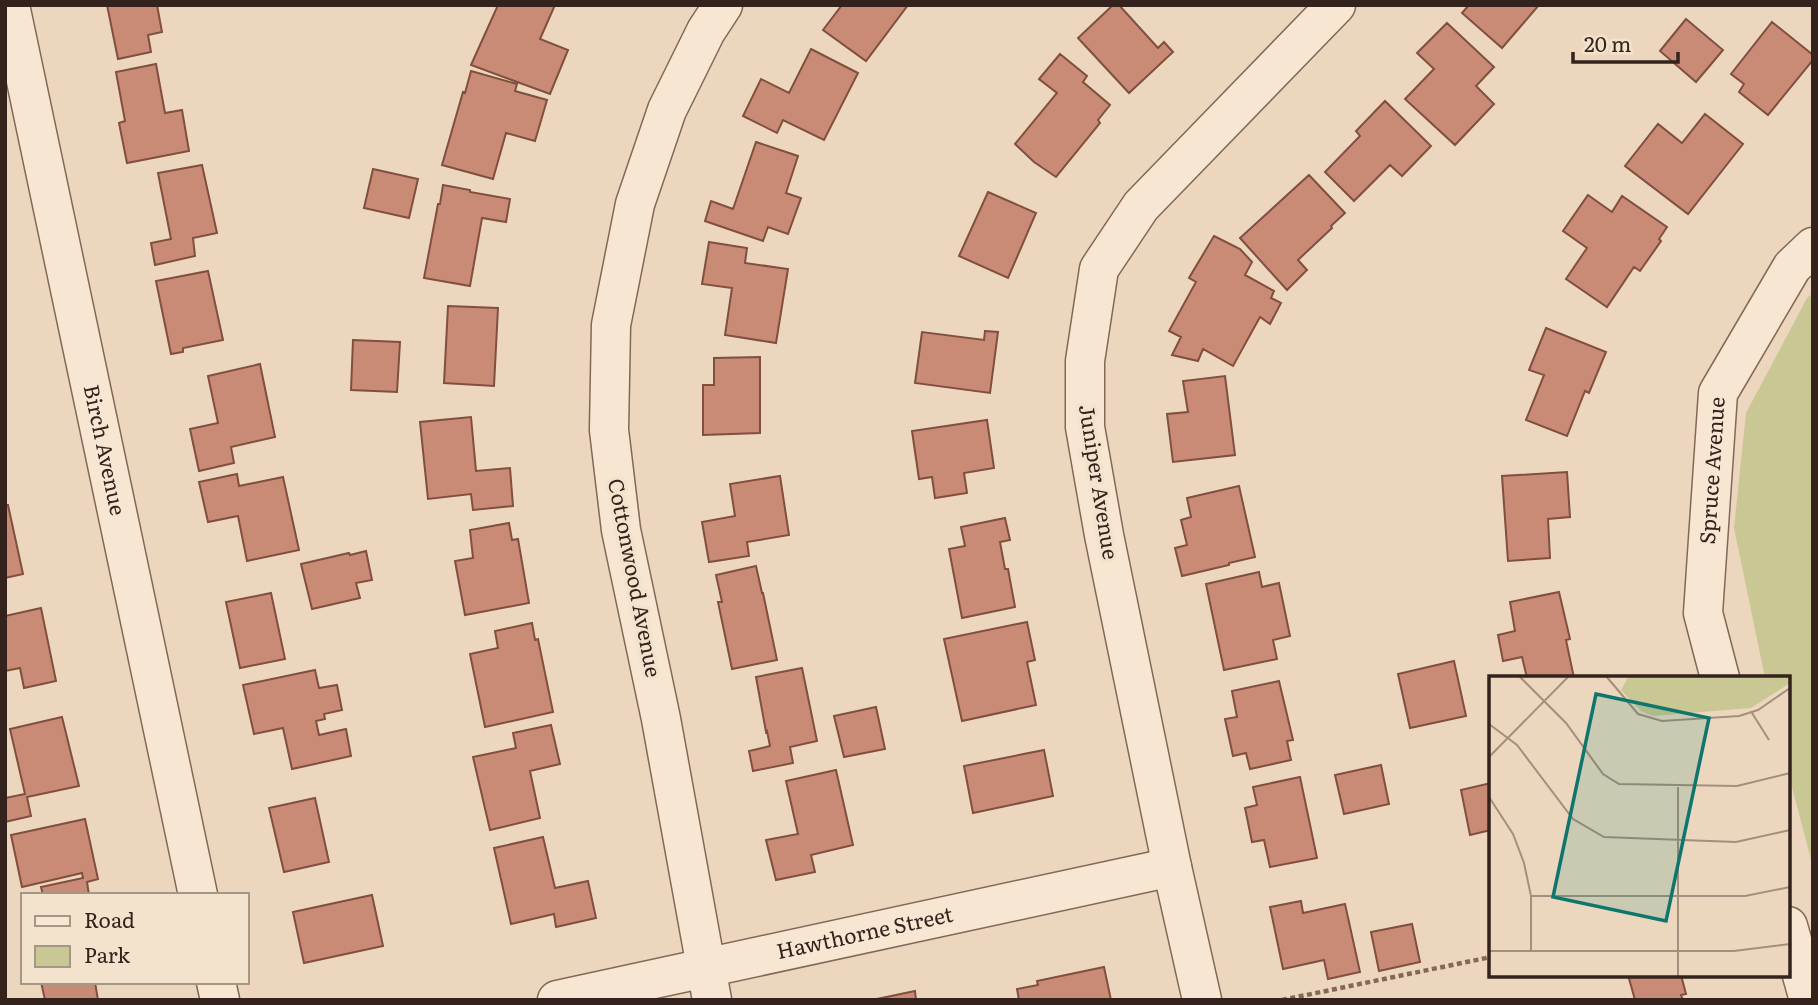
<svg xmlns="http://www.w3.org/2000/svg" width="1818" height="1005" viewBox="0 0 1818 1005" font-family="Literata,serif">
  <rect width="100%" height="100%" fill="#ecd7be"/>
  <path fill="#c9c793" d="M1813,293V867L1788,772V678H1765L1734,528L1746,413L1807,298Z"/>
  <path fill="#c98b75" stroke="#814f3f" stroke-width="2" d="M107,5H157L162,32L148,35L151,52L118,59Z
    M498,5H555L540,39L568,50L550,94L471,65Z
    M842,5H908L866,61L823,30Z
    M1113,5H1119L1158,48L1164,42L1173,52L1129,93L1078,38Z
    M1469,5H1539L1502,48L1462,13Z
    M1686,19L1723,50L1696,82L1660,51Z
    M1772,22L1813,55V60L1768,115L1739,92L1744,84L1731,74Z
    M1447,23L1494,67L1476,86L1494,104L1455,145L1405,99L1434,69L1417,53Z
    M811,49L858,73L824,140L783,120L777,133L743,116L761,79L789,93Z
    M1060,54L1087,76L1083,82L1110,105L1098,120L1100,123L1056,177L1034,162L1015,144L1057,93L1039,79Z
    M156,64L165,113L182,110L189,151L127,163L119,123L125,121L116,72Z
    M471,71L517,84L515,91L547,100L535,141L506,133L493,179L442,165L463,92L465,93Z
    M1385,101L1431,146L1402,176L1390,165L1354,201L1325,172L1360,136L1356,131Z
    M1705,114L1743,144L1688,214L1625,166L1658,124L1682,143Z
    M756,142L798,156L786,193L801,198L788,234L768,227L763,241L705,221L711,201L733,209Z
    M202,165L217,233L193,238L195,256L155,265L151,243L171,239L158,173Z
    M373,169L418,179L409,218L364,208Z
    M1309,175L1345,213L1331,226L1332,228L1298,260L1307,270L1287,290L1240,238Z
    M443,185L470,190V192L510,199L506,222L482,218L470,286L424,278L438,204H440Z
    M988,192L1036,213L1008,278L959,256Z
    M1588,195L1612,212L1622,196L1667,227L1659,239L1661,241L1640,271L1634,267L1607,307L1566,279L1587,248L1563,231Z
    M1214,236L1240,249L1252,262L1245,275L1274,291L1271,298L1281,303L1270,324L1260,317L1233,366L1203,349L1198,361L1172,355L1181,337L1169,331L1196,282L1189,278Z
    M709,242L747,248L745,263L788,269L776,343L725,335L732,288L702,284Z
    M208,271L223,340L183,348V352L171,354L156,281Z
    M448,306L498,308L494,386L444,383Z
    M1546,328L1606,352L1589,393L1585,391L1567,436L1526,420L1544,375L1529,370Z
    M985,331L998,332L990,393L915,383L922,332L984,340Z
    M353,340L400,342L397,392L351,390Z
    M760,357V433L703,435V385H714V358Z
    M260,364L275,437L231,447L234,463L199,471L190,429L218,423L208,376Z
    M1225,376L1235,455L1173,462L1167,414L1188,412L1183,381Z
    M471,417L476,471L510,468L513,506L473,510L471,494L428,499L420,422Z
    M987,420L994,468L964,473L967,493L935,498L932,477L919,479L912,431Z
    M1567,472L1570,517L1548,519L1550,558L1508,561L1502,476Z
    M237,474L239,486L283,477L299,550L247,561L238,516L208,522L199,482Z
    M780,476L789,535L747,542L749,556L709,562L702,522L735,516L730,484Z
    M1239,486L1255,557L1229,563V565L1182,576L1175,548L1187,545L1181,520L1191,517L1187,498Z
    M5,505H8L23,574L5,578Z
    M1005,518L1010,540L1000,542L1005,569H1008L1015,607L962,618L949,549L965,546L961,527Z
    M509,523L512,540L518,539L529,603L465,615L455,561L473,558L470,530Z
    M366,551L372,580L356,583L360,598L312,609L301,564L349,553L350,555Z
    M756,566L762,593H763L777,660L732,669L718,602H722L716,575Z
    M1259,572L1262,587L1279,583L1290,636L1273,640L1277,659L1224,670L1206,584Z
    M1559,592L1570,639L1566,640L1574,678H1527L1522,657L1503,661L1498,635L1515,631L1510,602Z
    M271,593L285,659L240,668L226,602Z
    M41,608L56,681L24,688L20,668L5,671V616Z
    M1027,622L1035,660L1027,662L1036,705L962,721L944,639Z
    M532,623L535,640L538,639L553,712L485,727L470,654L498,648L495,631Z
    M1454,661L1466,716L1410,728L1398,674Z
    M802,668L817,741L790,747L793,763L753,771L749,751L770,746L767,731L766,732L756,677Z
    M315,670L319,688L337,685L342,710L324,714L325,719L316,721L319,735L346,729L351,756L292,769L283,728L254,734L243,685Z
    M1279,681L1293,740L1287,741L1291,760L1250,769L1246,753L1233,756L1225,719L1237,717L1232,691Z
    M876,707L885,749L844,757L834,716Z
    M62,717L79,786L27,797L31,816L5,822V798L25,794L10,729Z
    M551,725L560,764L530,771L540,818L490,830L473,757L516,748L513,733Z
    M1044,750L1053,796L973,813L964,766Z
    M1381,765L1389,804L1344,814L1335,775Z
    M836,770L853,845L811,855L815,872L776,880L766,840L798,834L786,781Z
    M1300,777L1317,858L1270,867L1264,840L1252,842L1245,808L1257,805L1253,787Z
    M1491,783V830L1470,835L1461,790Z
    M315,798L329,862L284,872L269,808Z
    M85,819L98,879L87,882L89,895H43L41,887L83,878L82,873L22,887L11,835Z
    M543,837L555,888L588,881L596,918L556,927L554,914L511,924L494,848Z
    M372,895L383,946L304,963L293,912Z
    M1301,901L1303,913L1345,904L1360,972L1328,979L1324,960L1283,969L1270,907Z
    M1412,924L1420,962L1379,971L1371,932Z
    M1104,967L1111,1000H1019L1017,989L1038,985L1037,981Z
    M1628,975H1681L1686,994L1681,995L1683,1000H1635Z
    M41,982H95L98,1000H45Z
    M915,991L916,1000H872Z"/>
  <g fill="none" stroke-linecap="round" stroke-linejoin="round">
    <g stroke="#836858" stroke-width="41">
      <g id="minor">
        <path id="s1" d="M10,5L198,895"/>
        <path id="s2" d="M1720,678L1703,613L1718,393L1792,267L1813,247"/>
        <path d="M1788,926L1809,1000"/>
        <path d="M216,982L220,1000"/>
        <path id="s3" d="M557,1000L1172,867"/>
        <path d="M712,1000L661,719L621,530L609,430L611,325L635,204L667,110L706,31L723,5"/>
        <path d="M1202,1000L1172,867L1104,535L1085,427V361L1099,269L1141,206L1336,5"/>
      </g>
    </g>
    <path stroke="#836858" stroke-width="4.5" stroke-dasharray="5 3.5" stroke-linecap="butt" d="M1282,1000L1491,957"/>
    <use href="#minor" stroke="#f7e6d1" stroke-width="38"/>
  </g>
  <g text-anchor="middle" stroke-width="7" stroke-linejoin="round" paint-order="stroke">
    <g font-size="21" fill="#33231c" stroke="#f3e3cd">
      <text dy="7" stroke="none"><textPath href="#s1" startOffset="455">Birch Avenue</textPath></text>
      <text dy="7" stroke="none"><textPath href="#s2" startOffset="210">Spruce Avenue</textPath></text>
      <text transform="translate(1098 482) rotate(81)" y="7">Juniper Avenue</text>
      <text transform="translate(634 578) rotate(79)" y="7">Cottonwood Avenue</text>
      <text dy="7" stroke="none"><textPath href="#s3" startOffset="315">Hawthorne Street</textPath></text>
    </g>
  </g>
  <g transform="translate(1489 676)">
    <rect width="301" height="301" fill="#ecd7be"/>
    <path d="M140,0H301V7L262,32L164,40L152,35L132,14Z" fill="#c9c793"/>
    <path fill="none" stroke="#a28f7d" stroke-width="2" d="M30,0L77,47L114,98L130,108L248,110L301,97M117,0L149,38L173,45L250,40L269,34L301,12M263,37L280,64M0,48L28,69L84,143L115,161L247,166L301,154M0,81L80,0M189,111V301M0,121L24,158L35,187L42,220V274M42,220H256L301,211M0,275H245L301,268"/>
    <path fill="#0f766e" fill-opacity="0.15" stroke="#0f766e" stroke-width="3.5" d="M107,18L220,42L177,245L64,221Z"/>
    <rect width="301" height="301" fill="none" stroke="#33231c" stroke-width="3.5"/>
  </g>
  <rect width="1818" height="1005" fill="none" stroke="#33231c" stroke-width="14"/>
  <rect x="21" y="893" width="228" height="91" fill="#f3e3cd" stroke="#a69686" stroke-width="2"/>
  <rect x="35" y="916" width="35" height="10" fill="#f7e6d1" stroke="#a69686" stroke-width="2"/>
  <text x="84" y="928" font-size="21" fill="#33231c">Road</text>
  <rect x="35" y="946" width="35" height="21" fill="#c9c793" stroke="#a69686" stroke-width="2"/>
  <text x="84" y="963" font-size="21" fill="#33231c">Park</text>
  <path d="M1573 52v10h105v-10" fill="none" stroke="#33231c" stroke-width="3.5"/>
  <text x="1584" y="52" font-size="21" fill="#33231c" stroke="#f3e3cd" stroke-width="5" paint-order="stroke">20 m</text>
</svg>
